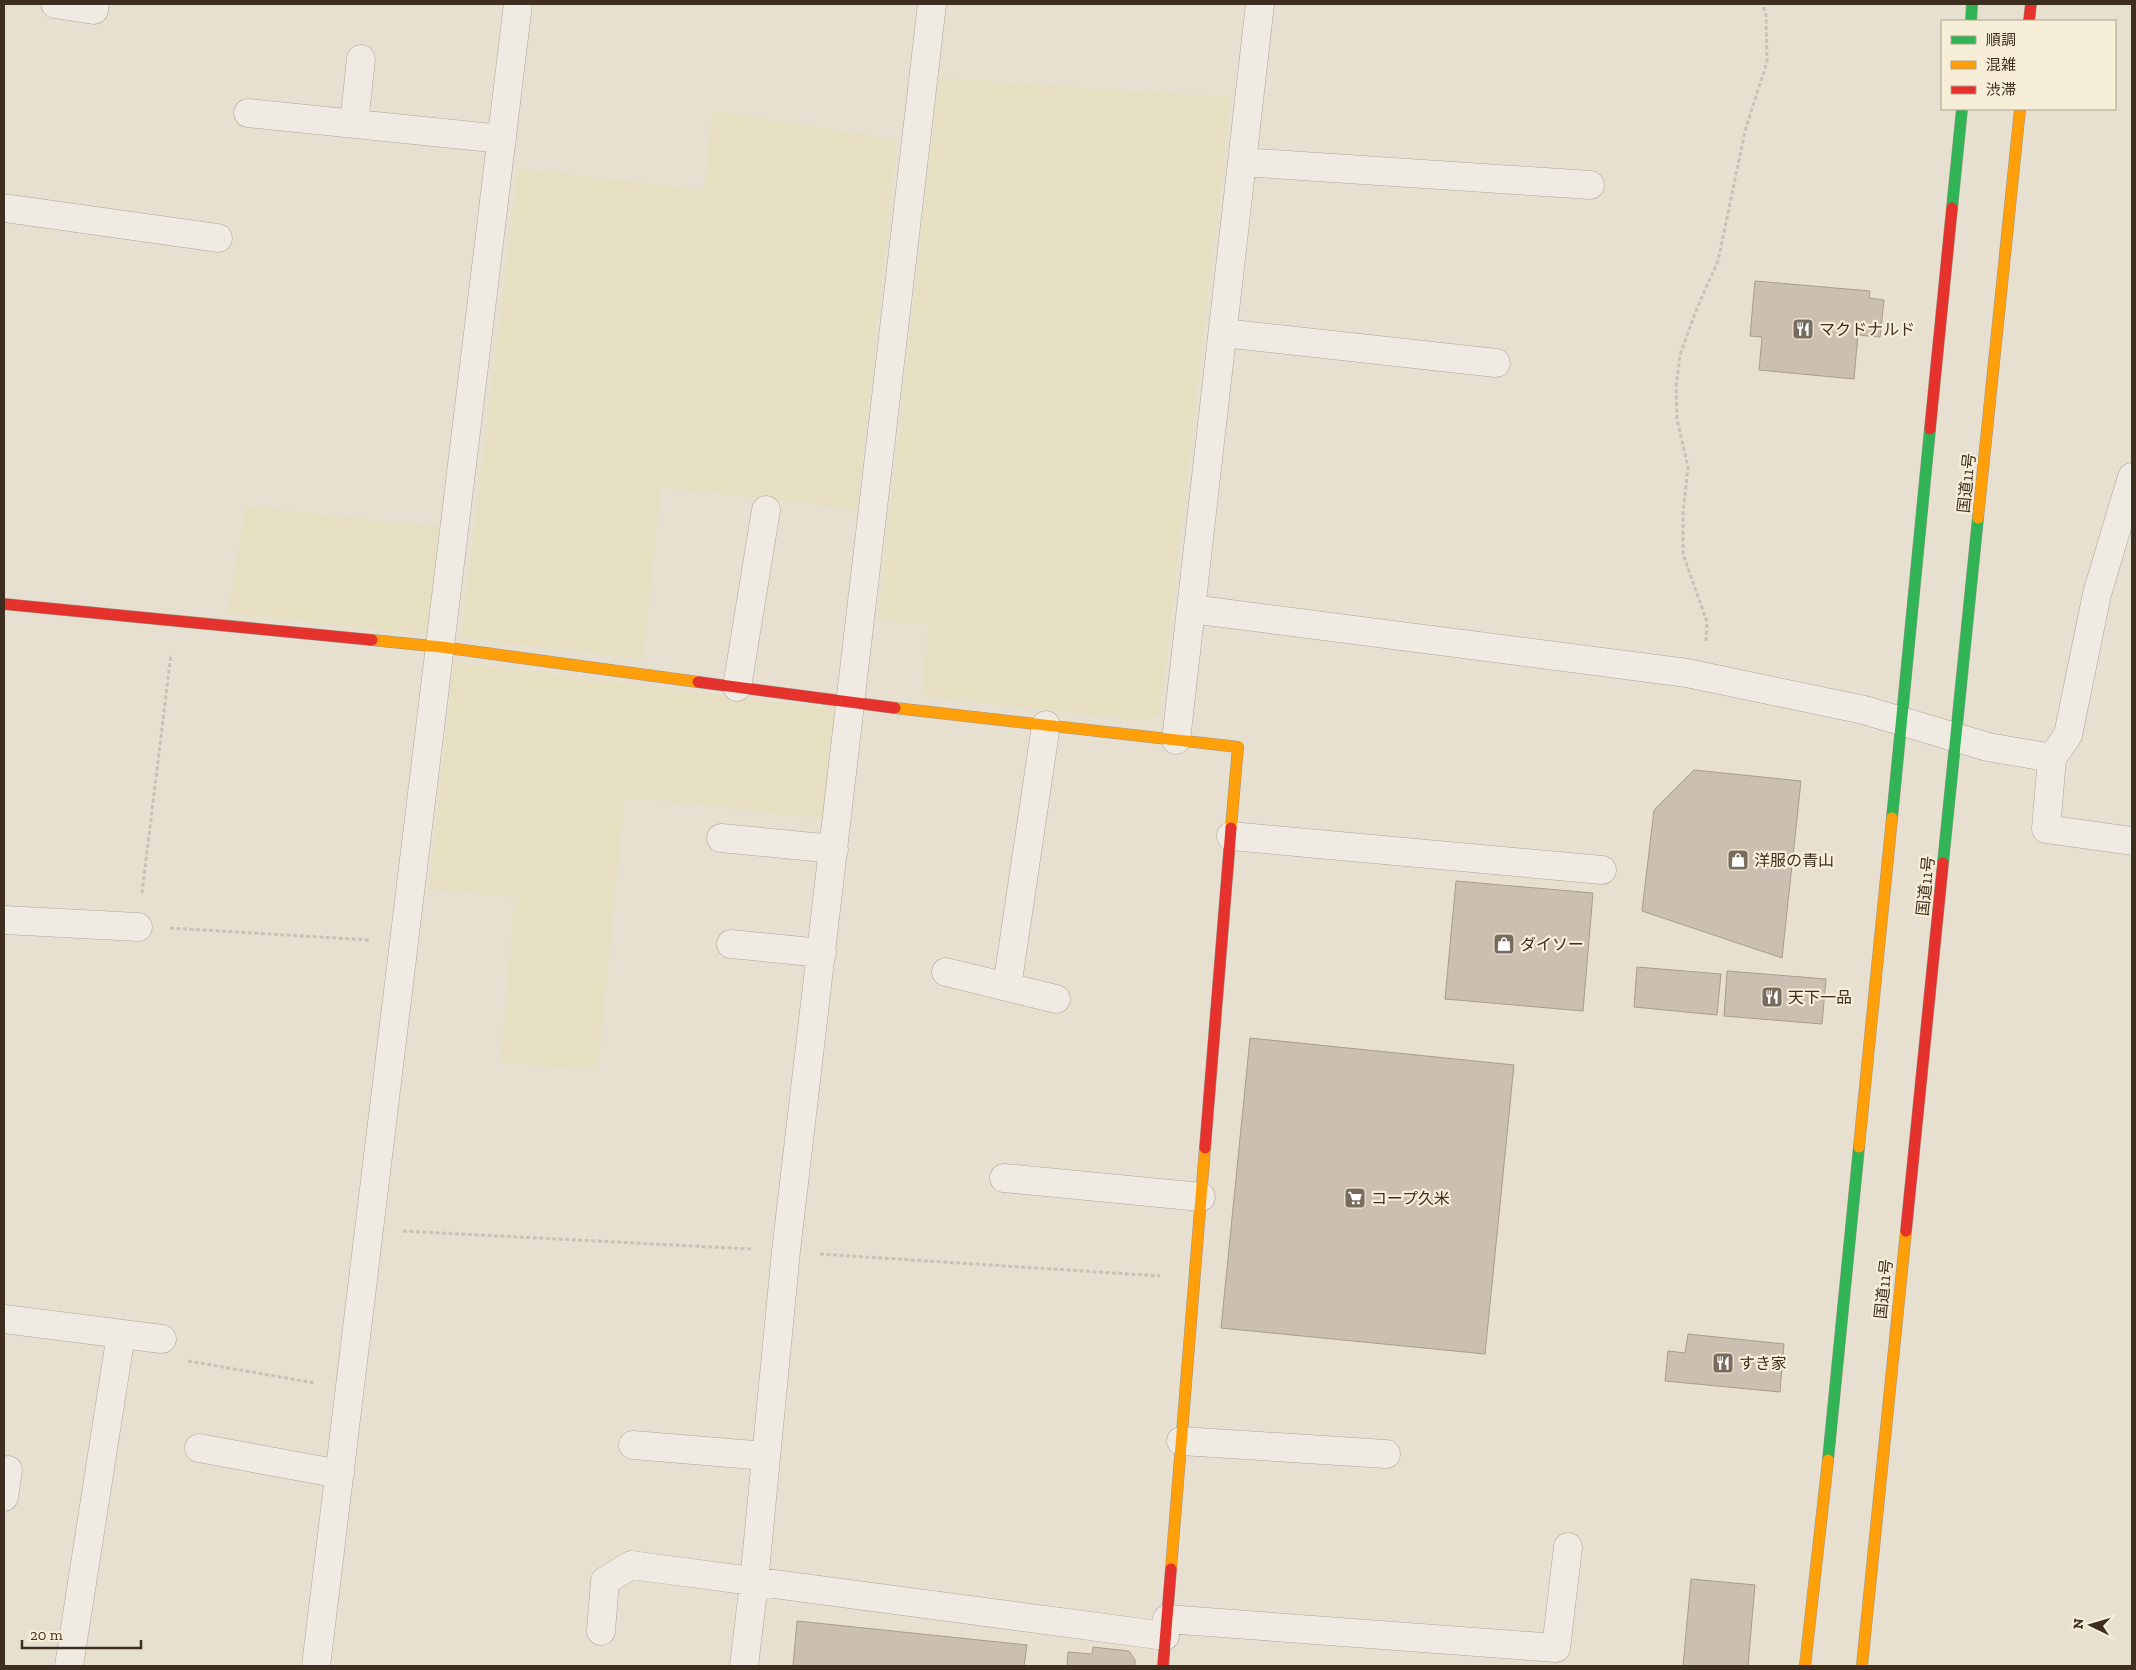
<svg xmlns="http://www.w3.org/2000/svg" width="2136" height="1670" viewBox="0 0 2136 1670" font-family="'Zilla Slab','Noto Sans JP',serif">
  <rect width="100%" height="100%" fill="#e7e0d1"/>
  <path fill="#e6dfc2" d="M939,78L1231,97L1160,714L1146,721L922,696L928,625L878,619Z
    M712,111L897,139L857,510L661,487L643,660L461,637L518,168L704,190Z
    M246,506L446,528L436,636L227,613Z
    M454,662L835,709L824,819L625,797L598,1071L500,1062L515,898L429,889Z"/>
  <path fill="#cbbfb2" stroke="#a89c90" d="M1755,281L1870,291L1869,298L1884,300L1880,337L1858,335L1854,379L1759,370L1762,337L1750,336Z
    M1694,770L1801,781L1782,958L1642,911L1654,810Z
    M1456,881L1593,893L1583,1011L1445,999Z
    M1637,967L1721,974L1717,1015L1634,1007Z
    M1727,971L1826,979L1822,1024L1724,1016Z
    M1250,1038L1514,1065L1485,1354L1221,1328Z
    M1688,1334L1784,1344L1780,1392L1665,1381L1668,1351L1685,1353Z
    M1691,1579L1755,1585L1748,1666H1683Z
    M797,1621L1027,1645L1024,1666H793Z
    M1093,1647L1129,1651L1135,1660V1666H1067L1068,1652L1092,1654Z"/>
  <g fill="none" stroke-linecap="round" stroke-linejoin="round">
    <g stroke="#ada599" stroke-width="29">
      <path id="street" d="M55,4L94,10L95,4
        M248,113L502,139
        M354,123L361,59
        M1242,162L1590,185
        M4,208L218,238
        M1223,333L1496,363
        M1191,609L1687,673L1864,710L1988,747L2052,758L2046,829L2132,841
        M737,687L766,510
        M1176,740L1260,4
        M2052,758L2068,735L2097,594L2132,477
        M1231,836L1602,870
        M721,838L834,849
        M4,920L138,927
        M731,944L822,953
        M946,972L1056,999
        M1007,987L1046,725
        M1004,1178L1201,1197
        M4,1319L162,1339
        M1181,1441L1386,1454
        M633,1445L766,1456
        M199,1448L340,1474
        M4,1497L8,1470
        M1167,1619L1556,1648L1568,1547
        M601,1631L605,1581L631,1565L1165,1636
        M69,1666L121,1334
        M316,1666L518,4
        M744,1666L754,1582L786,1251L932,4"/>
    </g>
    <g stroke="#9c958a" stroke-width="12">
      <path id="fast" d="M1971,21L1972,4
        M1952,208L1962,109
        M1892,818L1930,429
        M1943,863L1978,518
        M1828,1460L1859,1147"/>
    </g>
    <g stroke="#9c958a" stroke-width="12">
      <path id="slow" d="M1978,518L2020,109
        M372,640L441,647L698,682
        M895,708L1238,747L1231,828
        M1859,1147L1892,818
        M1171,1569L1205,1148
        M1805,1666L1828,1460
        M1862,1666L1906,1231"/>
    </g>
    <g stroke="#9c958a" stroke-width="12">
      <path id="jam" d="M2029,21L2031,4
        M1930,429L1952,208
        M4,604L372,640
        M698,682L895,708
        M1205,1148L1231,828
        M1906,1231L1943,863
        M1163,1666L1171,1569"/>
    </g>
    <path stroke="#c8c2b9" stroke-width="3" stroke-dasharray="4 2.5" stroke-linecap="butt" d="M1706,641L1707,622L1683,554V512L1688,467L1677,419L1676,387L1680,355L1697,308L1718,261L1745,131L1767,62L1766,14L1762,4
      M142,893L171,654
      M170,928L369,940
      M403,1231L751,1249
      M820,1254L1160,1276
      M188,1361L315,1383"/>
    <use href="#street" stroke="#efebe3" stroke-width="28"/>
    <use href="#fast" stroke="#30b455" stroke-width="11"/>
    <use href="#slow" stroke="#ff9f0a" stroke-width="11"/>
    <use href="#jam" stroke="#e5322d" stroke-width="11"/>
  </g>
  <defs>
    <g id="restaurant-square" transform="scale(1.125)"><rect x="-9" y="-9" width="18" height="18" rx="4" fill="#786c5e" stroke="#f7eed8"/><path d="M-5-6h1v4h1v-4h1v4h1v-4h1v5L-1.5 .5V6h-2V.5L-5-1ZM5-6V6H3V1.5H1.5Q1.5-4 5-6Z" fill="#fff"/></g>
    <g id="shop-square" transform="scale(1.125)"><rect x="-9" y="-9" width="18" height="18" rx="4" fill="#786c5e" stroke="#f7eed8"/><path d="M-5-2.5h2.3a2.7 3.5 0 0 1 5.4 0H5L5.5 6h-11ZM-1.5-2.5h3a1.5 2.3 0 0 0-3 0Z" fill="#fff"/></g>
    <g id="supermarket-square" transform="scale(1.125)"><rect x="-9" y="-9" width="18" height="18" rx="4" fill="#786c5e" stroke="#f7eed8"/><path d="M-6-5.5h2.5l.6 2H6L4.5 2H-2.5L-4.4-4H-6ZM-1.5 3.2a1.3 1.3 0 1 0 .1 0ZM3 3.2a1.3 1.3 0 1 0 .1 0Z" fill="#fff"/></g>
  </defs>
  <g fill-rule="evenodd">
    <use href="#restaurant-square" x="1803" y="329"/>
    <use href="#shop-square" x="1738" y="860"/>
    <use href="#shop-square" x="1504" y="944"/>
    <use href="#restaurant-square" x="1772" y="997"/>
    <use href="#supermarket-square" x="1355" y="1198"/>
    <use href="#restaurant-square" x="1723" y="1363"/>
  </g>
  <g text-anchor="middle" stroke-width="4.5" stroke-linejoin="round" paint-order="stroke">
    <g font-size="16" fill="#3d2e20" stroke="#f7eed8" text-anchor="start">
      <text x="1819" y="335">マクドナルド</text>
      <text x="1754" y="866">洋服の青山</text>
      <text x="1520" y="950">ダイソー</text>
      <text x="1788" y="1003">天下一品</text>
      <text x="1371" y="1204">コープ久米</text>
      <text x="1739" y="1369">すき家</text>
    </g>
    <g font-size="16" fill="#3d2e20" stroke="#f7eed8">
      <text transform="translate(1966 483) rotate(-84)" y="6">国道11号</text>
      <text transform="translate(1925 886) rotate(-84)" y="6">国道11号</text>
      <text transform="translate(1883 1289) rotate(-84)" y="6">国道11号</text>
    </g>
  </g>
  <rect width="2136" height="1670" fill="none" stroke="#3d2e20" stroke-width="10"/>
  <rect x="1941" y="20" width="175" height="90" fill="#f7eed8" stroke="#ada18e"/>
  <rect x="1951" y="36" width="25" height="8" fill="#30b455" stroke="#ada18e"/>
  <text x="1986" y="45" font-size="15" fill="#3d2e20">順調</text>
  <rect x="1951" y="61" width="25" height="8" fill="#ff9f0a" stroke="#ada18e"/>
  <text x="1986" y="70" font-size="15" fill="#3d2e20">混雑</text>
  <rect x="1951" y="86" width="25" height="8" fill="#e5322d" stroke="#ada18e"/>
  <text x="1986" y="95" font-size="15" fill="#3d2e20">渋滞</text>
  <g transform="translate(2091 1625) rotate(275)" stroke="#f7eed8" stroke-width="4" paint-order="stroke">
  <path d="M0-4L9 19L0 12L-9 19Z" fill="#3d2e20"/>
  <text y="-8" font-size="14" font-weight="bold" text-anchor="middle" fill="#3d2e20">N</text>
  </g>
  <path d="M22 1640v8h119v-8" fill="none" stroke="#3d2e20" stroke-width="2.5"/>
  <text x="30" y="1640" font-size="15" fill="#3d2e20" stroke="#f7eed8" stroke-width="4" paint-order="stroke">20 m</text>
</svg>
